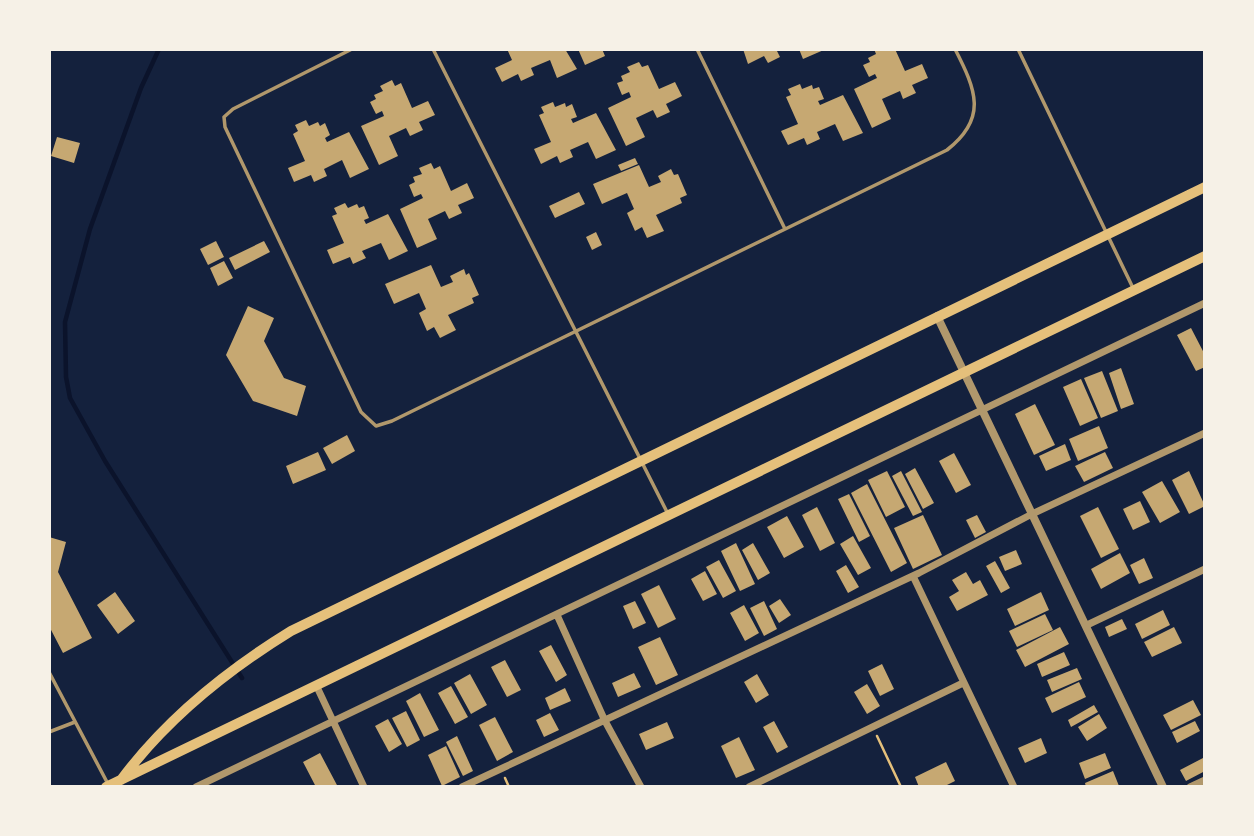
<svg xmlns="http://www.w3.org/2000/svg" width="1254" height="836" viewBox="0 0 1254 836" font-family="'Work Sans',sans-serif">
  <rect width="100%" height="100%" fill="#14213d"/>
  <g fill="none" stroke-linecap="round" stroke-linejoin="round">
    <path stroke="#0b132b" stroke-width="4.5" d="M159,49L141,88L90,229L65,322L66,377L70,398L105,461L242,678"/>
  </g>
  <path fill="#c6a872" d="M507,49H565L577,69L557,78L550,60L531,68L534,75L521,81L518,74L502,82L495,68L512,60Z
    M578,49H602L605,56L585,65Z
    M743,49H776L780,57L768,63L764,56L748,64Z
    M799,49H826L803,59Z
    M874,49H895L905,71L922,64L928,78L912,85L916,93L903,99L900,91L882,99L891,119L872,128L854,89L877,78L875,74L869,77L863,65L870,62L868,58L876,54Z
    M639,62L642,67L648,65L659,89L675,82L682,96L666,104L670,112L657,118L653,110L636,118L645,137L626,146L608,108L631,97L629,92L622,95L617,83L623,81L621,76L630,72L627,67Z
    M392,80L395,86L401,83L412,108L428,101L435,115L419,122L423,130L410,136L406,128L389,136L398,156L379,165L361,126L384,116L382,111L376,114L370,102L376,99L374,95L383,91L380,86Z
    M800,84L802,89L812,85L813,89L819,87L824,99L818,101L820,105L843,95L863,133L843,141L835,124L817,132L820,139L807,145L804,138L788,145L781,131L798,124L786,97L791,95L788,89Z
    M553,102L555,107L565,103L566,107L572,104L577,117L571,119L573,123L596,113L616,150L596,159L588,142L570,150L573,157L560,163L557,156L541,164L534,149L551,142L539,115L544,113L541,107Z
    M306,120L309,126L318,122L320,126L325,123L330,135L325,138L327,142L349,132L369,169L350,178L342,160L324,169L327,176L314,182L311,175L294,182L288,168L305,161L293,134L298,131L295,125Z
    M57,137L80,143L74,163L51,156Z
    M635,158L638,164L621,171L618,165Z
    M431,163L434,169L440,166L451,191L467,183L474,198L458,205L462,213L449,219L445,211L428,219L437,239L417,248L400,209L423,198L421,194L414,197L409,185L415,182L413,177L422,174L419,168Z
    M639,165L649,187L661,182L658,176L671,169L674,175L678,174L687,195L680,198L682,203L656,215L664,231L647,238L642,227L635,231L627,213L634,209L627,193L602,204L593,184Z
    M579,192L585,204L555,218L549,206Z
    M345,203L348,208L357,204L359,208L364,206L369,218L364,220L366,224L388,214L408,251L389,260L381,243L362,251L366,258L353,264L350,257L333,264L327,250L344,243L332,216L337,214L334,208Z
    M596,232L602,245L592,250L586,237Z
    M216,241L224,257L208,265L200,249Z
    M264,241L270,252L235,270L229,258Z
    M224,261L233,278L218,286L210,268Z
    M431,265L441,287L453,282L450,276L464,269L466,275L469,273L479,295L472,298L474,303L448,315L456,330L440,338L434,327L427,331L419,313L426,309L419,293L394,304L385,284Z
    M248,306L274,318L264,341L284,378L306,386L297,416L253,401L226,355Z
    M1191,328L1205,355V367L1196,371L1177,335Z
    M1121,368L1134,404L1121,409L1109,373Z
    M1102,371L1118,411L1101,418L1084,378Z
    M1081,379L1098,418L1080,426L1063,387Z
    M1035,404L1055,445L1034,455L1015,414Z
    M1099,426L1108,448L1078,461L1069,439Z
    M347,435L355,451L332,464L323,448Z
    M1065,444L1071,460L1046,471L1039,456Z
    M318,452L326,470L293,484L286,466Z
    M1105,452L1113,468L1084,482L1075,466Z
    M954,453L971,485L956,493L939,461Z
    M915,468L934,503L923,509L905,474Z
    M887,471L905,507L886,517L868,480Z
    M901,471L922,512L913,516L892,476Z
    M1189,471L1205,506L1189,514L1172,480Z
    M1162,481L1180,512L1160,523L1142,492Z
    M867,484L907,563L891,572L851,493Z
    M849,494L870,536L859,542L838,499Z
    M1140,501L1150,522L1133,530L1123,509Z
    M817,507L835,543L820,551L802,515Z
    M1098,507L1119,549L1101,558L1080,516Z
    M923,515L942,555L913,569L894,528Z
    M977,515L986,532L975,538L966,520Z
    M787,516L804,547L784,558L767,527Z
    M853,536L871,568L858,575L840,544Z
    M49,537L66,542L58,572L92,638L63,653L49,626Z
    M736,543L755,584L740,591L721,551Z
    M753,543L770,573L758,580L742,550Z
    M1016,550L1022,564L1005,571L999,557Z
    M1120,553L1130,573L1101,589L1091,569Z
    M1144,558L1153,578L1139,584L1130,565Z
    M719,560L736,591L723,598L706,567Z
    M995,561L1010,588L1001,593L986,566Z
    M846,565L859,587L848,593L836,571Z
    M705,571L717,594L703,601L691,579Z
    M966,572L973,584L980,580L988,595L957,611L949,597L959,591L952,580Z
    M659,585L676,619L658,628L641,594Z
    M115,592L135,621L118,634L97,605Z
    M1041,592L1049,610L1015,626L1007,609Z
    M780,599L791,615L779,623L769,606Z
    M635,601L646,623L633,629L623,606Z
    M764,601L777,629L764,636L750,608Z
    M744,605L759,633L745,641L730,613Z
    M1163,610L1170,625L1142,639L1135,624Z
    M1045,614L1053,630L1017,647L1009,631Z
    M1122,619L1127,629L1109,637L1105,627Z
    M1060,627L1069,644L1025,667L1016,650Z
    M1174,627L1182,643L1152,657L1144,642Z
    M660,637L678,675L656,685L638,647Z
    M551,645L567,675L556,682L539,651Z
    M1064,652L1070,665L1042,677L1037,664Z
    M505,660L521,690L507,697L491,667Z
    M882,664L894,689L880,696L868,671Z
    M1077,668L1082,679L1052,692L1047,680Z
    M634,673L641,687L618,697L612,683Z
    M470,674L487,705L471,714L454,683Z
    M757,674L769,695L756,703L744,682Z
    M1079,682L1086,697L1052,713L1045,698Z
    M867,684L880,706L867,714L854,692Z
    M451,686L468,717L455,724L438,693Z
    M565,688L571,701L550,710L545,698Z
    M420,693L439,730L424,737L406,701Z
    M1193,700L1201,715L1171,730L1163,715Z
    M1094,705L1098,712L1071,727L1068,720Z
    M406,711L420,740L407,747L392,718Z
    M550,713L559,730L544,737L536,720Z
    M1099,714L1107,728L1087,741L1078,727Z
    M495,717L513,752L497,761L479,725Z
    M388,719L402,744L389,752L375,726Z
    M774,721L788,747L777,753L763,727Z
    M1195,721L1200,731L1177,743L1172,732Z
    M667,722L674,738L646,750L639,734Z
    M457,736L473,771L463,776L446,742Z
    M739,737L755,770L736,778L721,746Z
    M1041,738L1047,753L1025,763L1018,748Z
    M446,746L460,777L442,786L428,755Z
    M320,753L338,787H316L303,762Z
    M1105,753L1111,768L1085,779L1079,763Z
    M1203,758L1205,771L1186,781L1180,770Z
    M946,762L955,781L943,787H919L915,777Z
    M1113,771L1119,786L1086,787L1085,783Z"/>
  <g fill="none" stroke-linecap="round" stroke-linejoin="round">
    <path stroke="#e5c07b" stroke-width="2.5" d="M877,736L901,787
      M505,778L509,787"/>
    <path stroke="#b1986c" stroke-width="3.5" d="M352,49L233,109L224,117L225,127L361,412L376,426L392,421L947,150C988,118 976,90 955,49
      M433,49L668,514
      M697,49L785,229
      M1018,49L1133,288
      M49,672L108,784
      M49,732L75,722"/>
    <path stroke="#b1986c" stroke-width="7" d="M913,576L1014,787
      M557,615L605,721L641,787
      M1087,625L1205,569
      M317,687L364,787
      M196,787L1205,303
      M462,787L919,573L1032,514L1205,433
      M749,787L963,683
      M1190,787L1205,780"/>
    <path stroke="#b1986c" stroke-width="8" d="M937,316L1163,787"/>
    <path stroke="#e5c07b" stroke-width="10" d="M121,780C167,718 226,671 291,631L1205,187
      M106,787L1205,256"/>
  </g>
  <rect width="1254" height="836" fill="none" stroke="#f6f1e7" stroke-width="102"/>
</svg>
